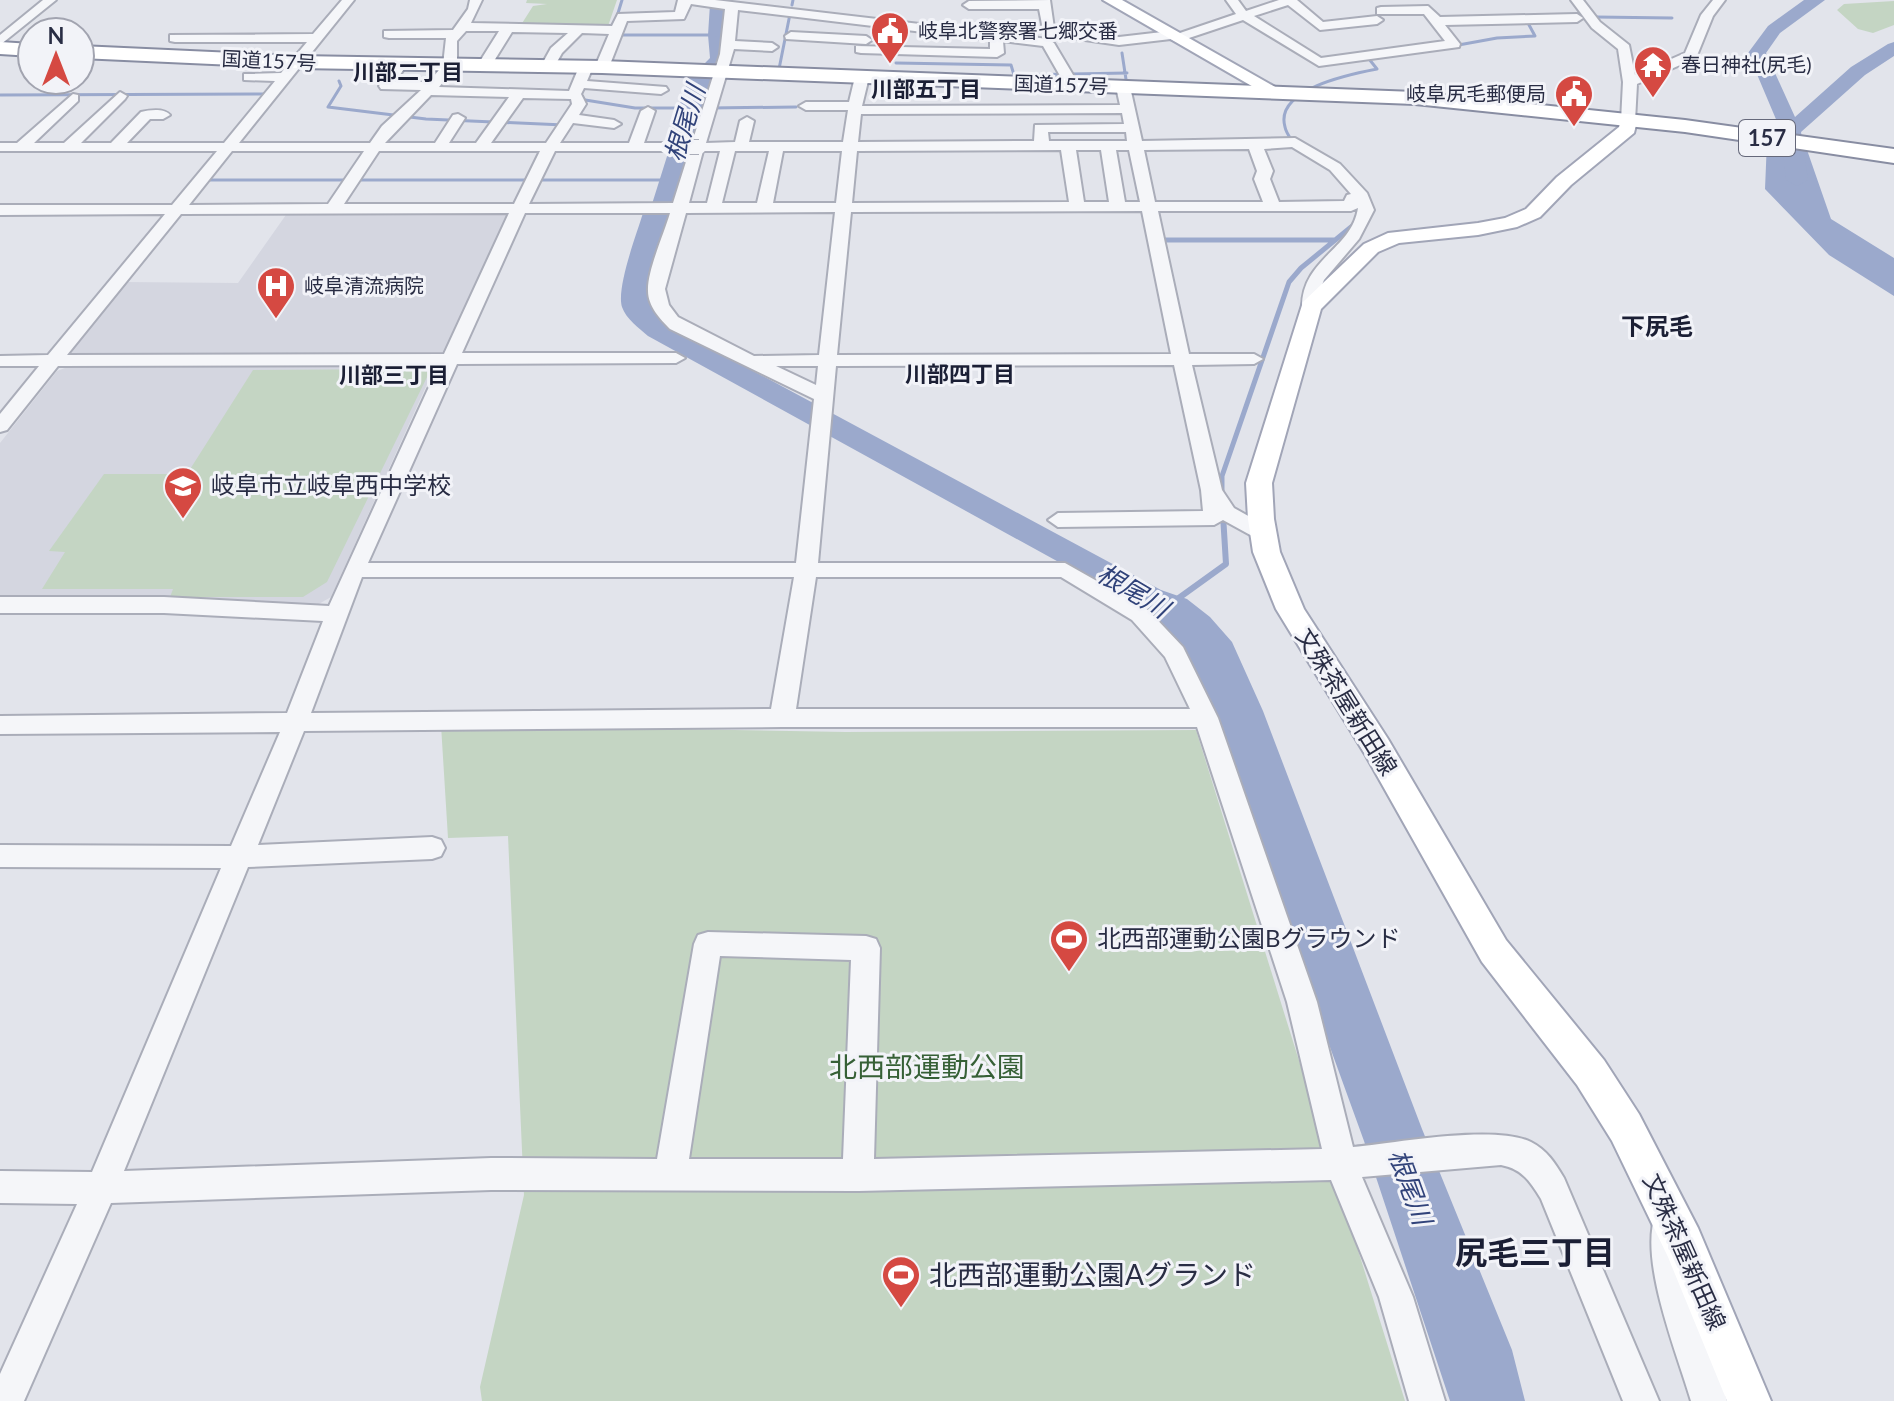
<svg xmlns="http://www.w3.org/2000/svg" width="1894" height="1401" viewBox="0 0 1894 1401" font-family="Lato,'Noto Sans JP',sans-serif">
  <rect width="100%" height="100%" fill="#e2e4eb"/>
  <path fill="#d4d6e0" d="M288,212H508L442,359L62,358L125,282L238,283Z
    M70,366H427L433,371L331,597L317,605L0,601V443L57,371Z"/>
  <path fill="#c4d5c3" d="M527,0H617L607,29L519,28L533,6L547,4L526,3Z
    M1894,1V25L1873,33L1858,29L1837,10L1844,4Z
    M420,369L429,373L327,582L303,597H170L173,589H42L65,552L49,551L104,474H187L253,370Z
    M441,725L846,732L1196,730L1405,1401H482L480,1387L524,1195L508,836L448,838Z"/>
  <path fill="#9ba9cc" d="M710,4L729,6L724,45L717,68H700L710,58L708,35Z
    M690,74H715L692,143H667Z
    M1767,141L1806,147L1831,219L1894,258V296L1829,255L1765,189Z
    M669,150H689L673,204H652Z
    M643,213H674L650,287L653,309L666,324L1161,590L1187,599L1210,617L1232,642L1263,711L1422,1129L1512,1350L1525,1401H1450L1364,1141L1186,650L1144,609L648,336C639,328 626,319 622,307C616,288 637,233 643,213Z"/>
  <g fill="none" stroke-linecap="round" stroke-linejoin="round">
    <path stroke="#9ba9cc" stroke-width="3" d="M792,5L793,0
      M1596,17L1672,18
      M615,23L622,0
      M620,35H715
      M1453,46L1497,38L1535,36L1528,23L1534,21
      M1122,53L1127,86
      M896,63L1011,65L1014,75L1127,73
      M773,69H779L790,14
      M339,81L341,86L328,107L426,119L564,125
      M0,95L266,94
      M579,99L635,108H687
      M710,108L796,107
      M1294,144C1291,139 1286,133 1285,127C1274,89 1351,74 1377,69L1369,59L1375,58
      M203,180H664"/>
    <path stroke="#9ba9cc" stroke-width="5" d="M1159,240H1335
      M1222,494V476L1289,282L1301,268L1356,223"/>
    <path stroke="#9ba9cc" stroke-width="6" d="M1176,600L1226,564L1223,515"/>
    <path fill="#9ba9cc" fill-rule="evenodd" d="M1804,0H1825L1780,33L1766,53L1795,117L1851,67L1888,44L1894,42V56L1865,75L1801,132L1808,180L1797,186L1786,180L1781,131L1748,53L1768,26Z"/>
    <g stroke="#aaadb9" stroke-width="4">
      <path id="minor" d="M43,0H56L0,45V35Z
        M342,0H354L239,143H370L382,126L421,90L381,89L379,86L394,63L406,66L395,82H429L443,65L446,38H389L384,37V31L453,30L468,9L470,0H482L471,23L612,26L618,14L675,12L678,0H715L1048,39L1054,43L1079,85L1067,88L1043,46L1003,41L1004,53L997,57L861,53L856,52V46L990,49V40L738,10L735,41L772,43L778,47L772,51L734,49L706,143L735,142L740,121L747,117L754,121L749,142H843L848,110H806L799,106L806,102H849L855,77L862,73L869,77L862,106L1120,105L1116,87L1123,83L1130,87L1142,141L1295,138L1340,164L1367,193L1374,210L1359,239L1324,280L1319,292L1320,307L1311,312L1302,307C1302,259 1352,249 1358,208L1351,211H1158L1189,354H1254L1263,359L1254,364L1192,365L1222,490L1234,508L1268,527L1272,532L1268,537H1254L1223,520L1214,525L1058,527L1048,520L1058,513L1203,511L1201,490L1174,365L836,366L818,563H1065L1148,610L1183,647L1218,718L1317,1002L1353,1147C1395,1143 1495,1124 1531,1142C1547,1150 1555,1163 1564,1178L1659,1401H1623L1541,1199C1530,1181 1522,1169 1501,1165L1362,1177L1413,1297L1445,1401H1409L1379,1297L1331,1180L858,1191L491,1190L111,1203L24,1401H0V1374L77,1204L0,1203V1171L92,1172L221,868L0,867V845L231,846L280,732L0,734V716L287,713L323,621L164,613H0V597H164L329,606L439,365L58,366L7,430L0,432V414L39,366H0V356L48,355L165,214L0,215V205H172L217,151H0V143H17L73,94L78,95V101L34,143H64L120,92L127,96L125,99L81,143H111L141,112C150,110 164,108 170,115L163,119H150L127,143H224L275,81L244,80V74L281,73L307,42H175L170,41V35L313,34ZM691,4L725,9L720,54L673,203L529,204L555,151H667L674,147L667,143H644L655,111L648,107L641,111L629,143H560L573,123L614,128L621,124L614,120L579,115L586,104L581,94L584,88L661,94L668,90L666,87L587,81L593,67L586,63L579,67L569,91L439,87L457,66V41L466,31H499L477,66L484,70L489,69L512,32L568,33L551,48L541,66L548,70L553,69L562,53L582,33L609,34L595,67L602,71L609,67L627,21L684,19ZM431,95L509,97L476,143H449L465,118L458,114L453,115L435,143H385ZM523,98L571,99L572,104L546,143H491ZM1122,113L1124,124L1035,125L1034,141L858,142L861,114ZM1048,132H1126L1127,141H1049ZM1292,147L1330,170L1351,194L1347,195L1344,201L1279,202L1270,179L1273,171L1264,149ZM1249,149L1257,171L1254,179L1263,202H1155L1144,150ZM1061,150L1069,202L852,203L857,151ZM1076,150H1101L1109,202H1084ZM1116,150H1129L1140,202H1125ZM232,151H364L328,204L189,205ZM379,151H540L514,204H344ZM703,151H720L707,203H689ZM735,151H769L757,203H722ZM783,151H842L836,203H773ZM1142,211L1171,354L837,355L851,212ZM835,212L819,355L754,356L678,317L669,305L665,289L686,213ZM509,213L444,354L67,355L181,214ZM525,213H670C664,234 647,271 648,291C648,306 660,319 670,329L814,399L796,563H368L457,364L676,363L685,358L676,353H462ZM776,366H818L816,385ZM362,577H794L771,709L311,713ZM816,577H1061L1132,620L1165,657L1190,709H796ZM782,727H1197L1287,1002L1322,1149L874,1159L880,948L876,939L866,936L708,932L698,935L694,944L657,1159L491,1158L124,1171L248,867L432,859L441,856L445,848L441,840L432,837L258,845L304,731ZM720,956L851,960L843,1159H689Z
        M1050,0L1054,28L1119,37L1171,31L1177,34L1236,14L1226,0H1238L1246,11L1279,0H1297L1323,22L1377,16L1383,20L1377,24L1320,30L1288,5L1254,16L1321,58L1445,41L1424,14H1377V8L1381,7L1428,6L1440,17L1577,14L1583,18L1577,22L1445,25L1460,44L1459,47L1319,66L1243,20L1177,42L1171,39L1119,45L1044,34L1039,9H969L963,5L969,1Z
        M1571,0H1583L1600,22L1629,45L1635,75L1685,53L1701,15L1713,0H1725L1713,16L1696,58L1637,84L1635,121L1628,125L1621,121L1623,82L1618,49L1592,28Z
        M791,32L866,36L872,40L866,44L786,39L785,36Z
        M1668,1209L1680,1213L1684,1225V1261L1727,1401H1691C1677,1353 1638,1259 1656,1213Z"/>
    </g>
    <g stroke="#a1a5b7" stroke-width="4">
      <path id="major" d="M1103,0H1122L1284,92L1275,97L1269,96Z
        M1628,116L1637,121L1634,133L1571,185L1540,217L1517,227L1478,235L1399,243L1378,252L1321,309L1272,483L1274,519L1280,552L1304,609L1388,739L1506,940L1604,1060L1639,1114L1698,1228L1771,1401H1727L1668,1257L1612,1141L1577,1085L1482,962L1366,756L1276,609L1253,552L1248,519L1246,483L1303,302L1364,244L1388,233L1478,223L1505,218L1526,209L1557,177L1619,127L1622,117Z"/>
    </g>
    <g stroke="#888da2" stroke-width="4">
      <path id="highway" d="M0,42L32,44V56L0,54Z
        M80,46L297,56L602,61L1415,92L1685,120L1894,149V163L1685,132L1415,104L602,73L297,68L80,58Z"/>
    </g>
    <use href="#minor" fill="#f5f6f9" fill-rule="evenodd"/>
    <use href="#major" fill="#fff" fill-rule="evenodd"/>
    <use href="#highway" fill="#fff" fill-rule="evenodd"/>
    <g stroke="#aaadb9" stroke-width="16" stroke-linecap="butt">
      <path id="minor-bridge" d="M667,147H699"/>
    </g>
    <use href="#minor-bridge" stroke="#f5f6f9" stroke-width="14"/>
  </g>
  <defs>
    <g id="civic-pin" transform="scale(2)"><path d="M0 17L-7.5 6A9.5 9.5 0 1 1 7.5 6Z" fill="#d54942" stroke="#f2f3f8"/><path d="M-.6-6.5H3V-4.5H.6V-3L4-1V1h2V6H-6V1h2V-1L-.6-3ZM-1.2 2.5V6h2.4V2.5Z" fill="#fff"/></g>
    <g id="temple-pin" transform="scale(2)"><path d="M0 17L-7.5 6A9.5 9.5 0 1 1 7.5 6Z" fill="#d54942" stroke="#f2f3f8"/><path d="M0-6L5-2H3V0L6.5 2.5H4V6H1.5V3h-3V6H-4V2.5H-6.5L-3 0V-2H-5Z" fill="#fff"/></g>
    <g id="hospital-pin" transform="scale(2)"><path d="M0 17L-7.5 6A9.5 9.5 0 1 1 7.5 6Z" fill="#d54942" stroke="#f2f3f8"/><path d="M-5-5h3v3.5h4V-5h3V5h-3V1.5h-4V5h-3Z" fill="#fff"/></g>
    <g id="school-pin" transform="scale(2)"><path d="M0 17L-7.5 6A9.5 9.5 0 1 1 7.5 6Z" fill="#d54942" stroke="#f2f3f8"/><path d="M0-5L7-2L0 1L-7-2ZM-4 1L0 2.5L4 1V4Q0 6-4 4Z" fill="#fff"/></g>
    <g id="stadium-pin" transform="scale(2)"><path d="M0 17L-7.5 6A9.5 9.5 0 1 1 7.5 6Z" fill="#d54942" stroke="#f2f3f8"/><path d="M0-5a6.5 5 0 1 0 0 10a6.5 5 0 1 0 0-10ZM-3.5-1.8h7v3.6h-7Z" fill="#fff"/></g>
  </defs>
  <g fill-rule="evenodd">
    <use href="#civic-pin" x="890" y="31"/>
    <use href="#temple-pin" x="1653" y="65"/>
    <use href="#civic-pin" x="1574" y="94"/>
    <use href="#hospital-pin" x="276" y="286"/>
    <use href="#school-pin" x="183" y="486"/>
    <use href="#stadium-pin" x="1069" y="939"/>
    <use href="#stadium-pin" x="901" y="1275"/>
  </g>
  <g text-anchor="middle" stroke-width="6" stroke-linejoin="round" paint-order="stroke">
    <g font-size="20" fill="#292d44" stroke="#f2f3f8" text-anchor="start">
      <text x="918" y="38">岐阜北警察署七郷交番</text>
      <text x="1681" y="72">春日神社(尻毛)</text>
      <text x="1546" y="101" text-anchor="end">岐阜尻毛郵便局</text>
      <text x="304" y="293">岐阜清流病院</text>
    </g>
    <g font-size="20" fill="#292d44" stroke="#f2f3f8">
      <text transform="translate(269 61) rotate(3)" y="7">国道157号</text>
      <text transform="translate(1061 85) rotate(2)" y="7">国道157号</text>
    </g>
    <g font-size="22" font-weight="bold" fill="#1b1f35" stroke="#f2f3f8">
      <text x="408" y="80">川部二丁目</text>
      <text x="926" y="97">川部五丁目</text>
      <text x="960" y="382">川部四丁目</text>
      <text x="394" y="383">川部三丁目</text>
    </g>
    <rect fill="#f2f3f8" stroke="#65687a" stroke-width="2" x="1739" y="120" width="56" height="36" rx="6"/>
    <g font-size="22" font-weight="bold" fill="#292d44">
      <text x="1767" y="146">157</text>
    </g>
    <g font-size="24" font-weight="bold" fill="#1b1f35" stroke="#f2f3f8">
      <text x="1657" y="335">下尻毛</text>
    </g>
    <g font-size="24" fill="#292d44" stroke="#f2f3f8" text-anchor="start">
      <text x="211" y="494">岐阜市立岐阜西中学校</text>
      <text x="1097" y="947">北西部運動公園Bグラウンド</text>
    </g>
    <g font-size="24" fill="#292d44" stroke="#f2f3f8">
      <text transform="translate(1346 702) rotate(58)" y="8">文殊茶屋新田線</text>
      <text transform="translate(1684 1252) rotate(66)" y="8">文殊茶屋新田線</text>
    </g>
    <g font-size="26" font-style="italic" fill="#31437a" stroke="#f2f3f8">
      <text transform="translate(685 123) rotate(-73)" y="9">根尾川</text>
      <text transform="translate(1133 591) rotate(31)" y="9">根尾川</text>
      <text transform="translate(1410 1187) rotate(70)" y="9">根尾川</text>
    </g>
    <g font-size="28" fill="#366036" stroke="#f2f3f8">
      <text x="927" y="1077">北西部運動公園</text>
    </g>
    <g font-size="28" fill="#292d44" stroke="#f2f3f8" text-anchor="start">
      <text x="929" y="1285">北西部運動公園Aグランド</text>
    </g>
    <g font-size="32" font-weight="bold" fill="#1b1f35" stroke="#f2f3f8">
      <text x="1535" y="1264">尻毛三丁目</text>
    </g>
  </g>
  <g transform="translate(56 56)"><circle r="38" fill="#f2f3f8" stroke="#a2a4b0" stroke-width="2"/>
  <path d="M0-6L14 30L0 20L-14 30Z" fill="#d54942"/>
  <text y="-12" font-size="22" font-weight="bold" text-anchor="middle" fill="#292d44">N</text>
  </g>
</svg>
